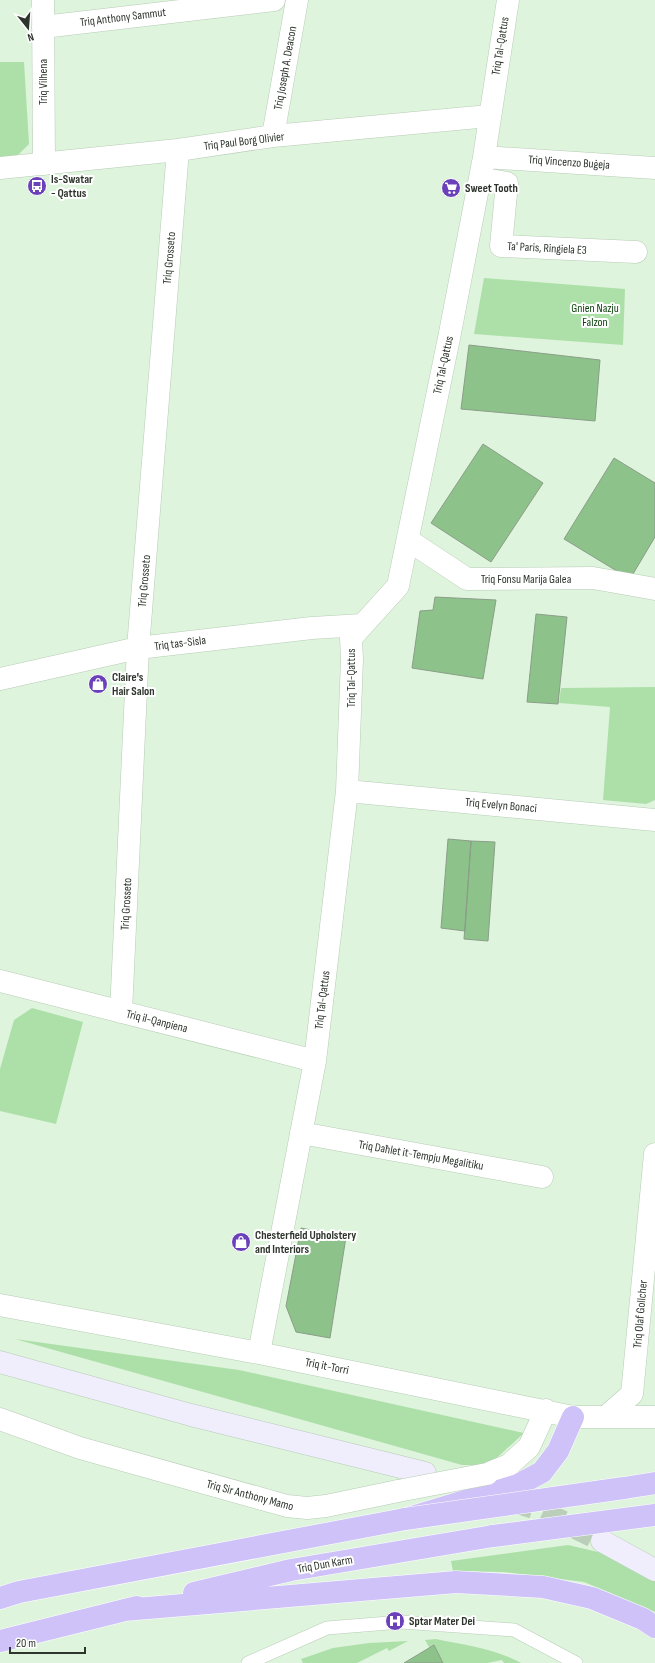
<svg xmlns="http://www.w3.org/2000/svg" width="655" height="1663" viewBox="0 0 655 1663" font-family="'Sofia Sans Condensed',sans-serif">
  <rect width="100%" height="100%" fill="#dff4dd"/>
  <path fill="#ade0a9" d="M0,62H24L29,144L17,156L0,157Z
    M484,278L625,289L623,345L474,334Z
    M655,687V800L646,804L603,800L610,707L559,703L561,688Z
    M32,1008L83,1022L56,1124L0,1111V1069L14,1020Z
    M15,1339L239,1370L524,1433L489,1465H462Z
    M568,1545L624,1558L655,1581V1612L584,1582L503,1572L453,1571L451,1561Z
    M436,1639C465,1645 496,1649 521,1663H504L502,1660L487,1663H438L425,1640Z
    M408,1641L389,1651L387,1648L357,1663H303L301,1659L333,1648L369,1643Z"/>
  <path fill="#8ec28b" stroke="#8a9e88" d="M469,345L600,360L595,421L461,409Z
    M483,444L543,483L491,562L431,523Z
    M614,458L655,483V537L630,579L564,539Z
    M435,597L496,600L483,679L412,668L420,611L433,610Z
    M536,614L567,617L558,704L527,702Z
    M448,839L471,841L465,931L441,928Z
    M471,841L495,842L488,941L464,939Z
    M301,1228L346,1237L330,1338L296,1332L286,1306Z
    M434,1645L443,1663H404Z"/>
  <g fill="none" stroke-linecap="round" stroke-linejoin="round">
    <path stroke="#bbceba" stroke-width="22" stroke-dasharray="22 11" stroke-linecap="butt" d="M512,1501L537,1509L602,1541"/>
    <g stroke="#b7ccb6" stroke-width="14">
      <path id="lane" d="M248,1663L327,1628L401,1622L514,1630L576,1663"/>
    </g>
    <g stroke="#b7ccb6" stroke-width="23">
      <path id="street" d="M43,0L44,164
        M43,27L274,0
        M273,136L297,0
        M484,157L655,168
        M0,168L178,150L273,136L489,116
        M480,178L507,183L501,246L636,252
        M408,540L467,579L593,578L655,589
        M0,679L138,648L312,628L362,625
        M347,791L655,820
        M0,981L315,1061
        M121,1012L138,648L178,150
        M301,1133L542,1177
        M0,1305L259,1353L573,1417H655
        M259,1353L315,1061L347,791L352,659L351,638L398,586L449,338L484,157L508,0
        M607,1416L632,1394L655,1154
        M0,1419L80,1448L287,1506L307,1508L326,1506L398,1491
        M487,1474L509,1465L529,1447L546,1410"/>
    </g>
    <g stroke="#b7ccb6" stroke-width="23">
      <path id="secondary" d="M0,1362L191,1415L425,1473
        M602,1541L655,1570"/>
    </g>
    <g stroke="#fff" stroke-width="23">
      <path id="highway" d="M624,1488L655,1483
        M194,1593L291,1570L493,1536
        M0,1598L19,1592L405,1519L518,1485L542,1472L558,1451L573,1417
        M124,1610L456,1582L543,1587L592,1598L643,1619L655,1627
        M0,1641L137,1607"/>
    </g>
    <use href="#lane" stroke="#fff" stroke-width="13"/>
    <use href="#street" stroke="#fff" stroke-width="22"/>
    <use href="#secondary" stroke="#f0edfd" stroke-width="22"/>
    <use href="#highway" stroke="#cec2f8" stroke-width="22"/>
    <g stroke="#b7ccb6" stroke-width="23" stroke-linecap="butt">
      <path id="street-bridge" d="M398,1491L487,1474"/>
    </g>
    <g stroke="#fff" stroke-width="23" stroke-linecap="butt">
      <path id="highway-bridge" d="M405,1519L624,1488
        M493,1536L655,1515"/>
    </g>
    <use href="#street-bridge" stroke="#fff" stroke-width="22"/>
    <use href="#highway-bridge" stroke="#cec2f8" stroke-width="22"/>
  </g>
  <defs>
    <g id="bus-disc" transform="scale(1)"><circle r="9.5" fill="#6a41b9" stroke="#fff"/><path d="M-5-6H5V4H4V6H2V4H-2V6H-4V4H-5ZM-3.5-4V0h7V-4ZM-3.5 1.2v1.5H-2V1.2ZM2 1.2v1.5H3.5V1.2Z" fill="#fff"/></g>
    <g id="supermarket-disc" transform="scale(1)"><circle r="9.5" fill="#6a41b9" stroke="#fff"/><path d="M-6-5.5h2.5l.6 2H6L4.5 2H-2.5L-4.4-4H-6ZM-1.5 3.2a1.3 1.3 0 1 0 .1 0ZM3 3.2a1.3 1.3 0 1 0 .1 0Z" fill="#fff"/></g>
    <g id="shop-disc" transform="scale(1)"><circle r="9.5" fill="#6a41b9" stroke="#fff"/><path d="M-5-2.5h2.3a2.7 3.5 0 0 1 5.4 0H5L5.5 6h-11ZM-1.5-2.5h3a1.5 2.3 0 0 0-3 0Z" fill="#fff"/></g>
    <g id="hospital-disc" transform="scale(1)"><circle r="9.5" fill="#6a41b9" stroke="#fff"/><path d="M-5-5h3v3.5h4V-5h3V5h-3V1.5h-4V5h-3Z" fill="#fff"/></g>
  </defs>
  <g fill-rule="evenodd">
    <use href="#bus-disc" x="37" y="186"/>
    <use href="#supermarket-disc" x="451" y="188"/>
    <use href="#shop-disc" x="98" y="684"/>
    <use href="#shop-disc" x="241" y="1242"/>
    <use href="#hospital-disc" x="395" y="1621"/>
  </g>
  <g text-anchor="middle" stroke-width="4" stroke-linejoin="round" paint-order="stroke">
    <g font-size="12" fill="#2d352c" stroke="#fff">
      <text transform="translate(123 17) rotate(-7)" y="4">Triq Anthony Sammut</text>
      <text transform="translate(500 46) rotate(-81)" y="4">Triq Tal-Qattus</text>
      <text transform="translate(285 68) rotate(-80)" y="4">Triq Joseph A. Deacon</text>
      <text transform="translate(43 82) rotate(-90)" y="4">Triq Vilhena</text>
      <text transform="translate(244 141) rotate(-7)" y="4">Triq Paul Borg Olivier</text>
      <text transform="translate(569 162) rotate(4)" y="4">Triq Vincenzo Buġeja</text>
      <text transform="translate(547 248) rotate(3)" y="4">Ta' Paris, Ringiela E3</text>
      <text transform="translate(169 258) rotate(-85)" y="4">Triq Grosseto</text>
      <text transform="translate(443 365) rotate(-78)" y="4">Triq Tal-Qattus</text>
      <text x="526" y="583">Triq Fonsu Marija Galea</text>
      <text transform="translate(144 581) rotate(-85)" y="4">Triq Grosseto</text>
      <text transform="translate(180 643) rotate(-7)" y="4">Triq tas-Sisla</text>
      <text transform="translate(351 678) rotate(-90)" y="4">Triq Tal-Qattus</text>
      <text transform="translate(501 805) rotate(5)" y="4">Triq Evelyn Bonaci</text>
      <text transform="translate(126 904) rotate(-87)" y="4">Triq Grosseto</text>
      <text transform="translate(322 1000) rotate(-83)" y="4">Triq Tal-Qattus</text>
      <text transform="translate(157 1021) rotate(14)" y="4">Triq il-Qanpiena</text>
      <text transform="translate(421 1155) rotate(10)" y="4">Triq Daħlet it-Tempju Megalitiku</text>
      <text transform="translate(640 1314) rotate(-85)" y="4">Triq Olaf Gollcher</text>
      <text transform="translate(327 1366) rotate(11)" y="4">Triq it-Torri</text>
      <text transform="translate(250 1495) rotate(15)" y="4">Triq Sir Anthony Mamo</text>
      <text transform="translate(325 1564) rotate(-10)" y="4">Triq Dun Karm</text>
    </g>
    <g font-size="12" font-weight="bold" fill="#2d352c" stroke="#fff" text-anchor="start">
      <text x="51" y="183">Is-Swatar<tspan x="51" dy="14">- Qattus</tspan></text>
      <text x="465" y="192">Sweet Tooth</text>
      <text x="112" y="681">Claire's<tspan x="112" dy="14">Hair Salon</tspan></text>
      <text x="255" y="1239">Chesterfield Upholstery<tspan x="255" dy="14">and Interiors</tspan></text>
      <text x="409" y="1625">Sptar Mater Dei</text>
    </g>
    <g font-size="12" fill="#0d430d" stroke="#fff">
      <text x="595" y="312">Gnien Nazju<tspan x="595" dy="14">Falzon</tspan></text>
    </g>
  </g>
  <g transform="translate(28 28) rotate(163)" stroke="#ffffff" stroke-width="3" paint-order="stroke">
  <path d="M0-3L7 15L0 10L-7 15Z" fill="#2d352c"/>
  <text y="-6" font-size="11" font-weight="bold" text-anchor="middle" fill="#2d352c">N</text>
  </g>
  <path d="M10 1647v6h75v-6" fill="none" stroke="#2d352c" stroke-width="2"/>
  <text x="16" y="1647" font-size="12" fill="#2d352c" stroke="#ffffff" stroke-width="3" paint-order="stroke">20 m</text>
</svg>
